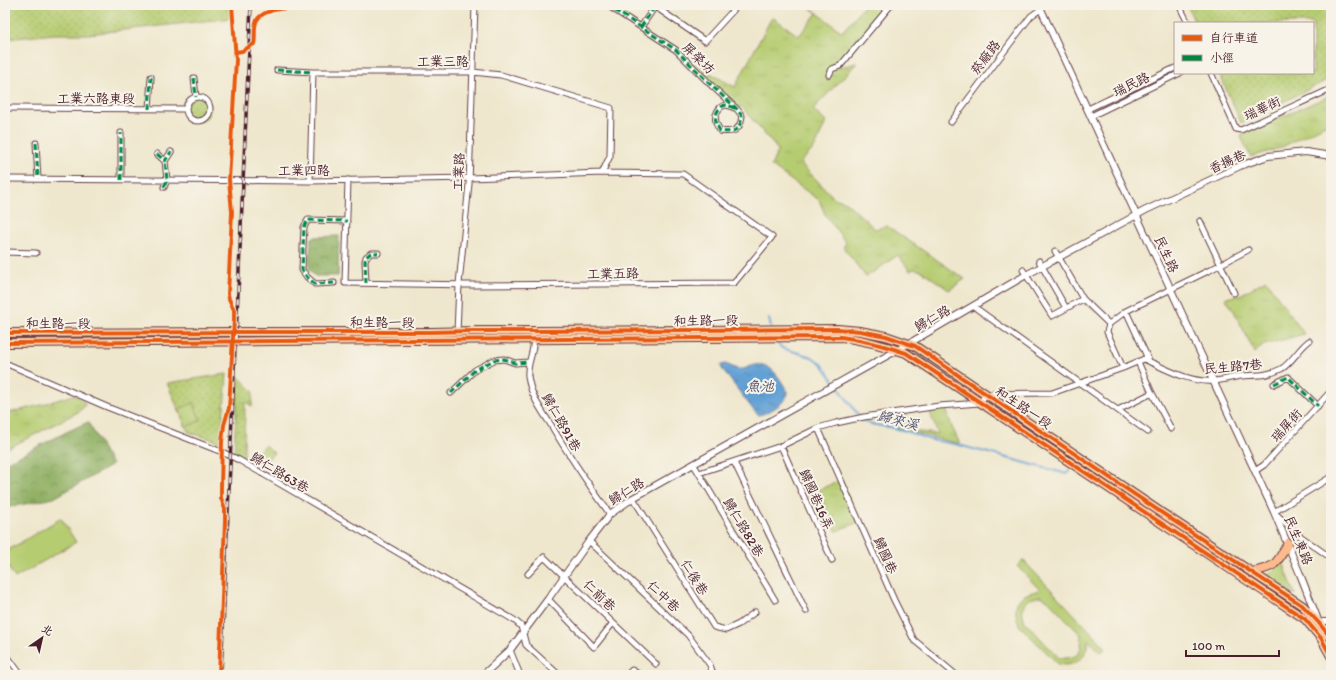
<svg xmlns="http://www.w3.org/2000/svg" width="1336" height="680" viewBox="0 0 1336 680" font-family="Itim,'LXGW WenKai TC',sans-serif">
  <defs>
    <pattern id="grass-tufts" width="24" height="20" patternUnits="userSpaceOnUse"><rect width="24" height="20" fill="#b6cc71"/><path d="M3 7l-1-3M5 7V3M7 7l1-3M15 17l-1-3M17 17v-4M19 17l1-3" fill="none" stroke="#9eaf62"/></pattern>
    <pattern id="forest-crowns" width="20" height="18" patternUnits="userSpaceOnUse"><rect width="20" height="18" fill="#90b063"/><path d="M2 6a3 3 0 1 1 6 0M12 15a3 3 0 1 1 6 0" fill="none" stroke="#788f52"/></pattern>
    <pattern id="park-dots" width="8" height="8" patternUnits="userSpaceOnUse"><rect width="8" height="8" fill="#b6cc71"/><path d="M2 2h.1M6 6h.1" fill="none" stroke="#9eaf62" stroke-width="1.8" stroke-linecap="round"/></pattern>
    <pattern id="water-ripples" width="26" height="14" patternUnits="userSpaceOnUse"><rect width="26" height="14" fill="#64a1d5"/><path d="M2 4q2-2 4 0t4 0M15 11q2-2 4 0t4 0" fill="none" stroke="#5483ad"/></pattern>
  </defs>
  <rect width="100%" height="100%" fill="#f7f3e8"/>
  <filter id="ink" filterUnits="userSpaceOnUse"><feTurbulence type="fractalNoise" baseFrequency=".025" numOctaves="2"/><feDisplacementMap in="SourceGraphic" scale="8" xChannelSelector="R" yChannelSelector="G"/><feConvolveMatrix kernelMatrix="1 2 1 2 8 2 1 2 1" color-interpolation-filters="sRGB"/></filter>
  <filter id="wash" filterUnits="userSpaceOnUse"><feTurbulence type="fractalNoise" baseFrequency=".012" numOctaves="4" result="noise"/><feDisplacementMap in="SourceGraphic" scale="16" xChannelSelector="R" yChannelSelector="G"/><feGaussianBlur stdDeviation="0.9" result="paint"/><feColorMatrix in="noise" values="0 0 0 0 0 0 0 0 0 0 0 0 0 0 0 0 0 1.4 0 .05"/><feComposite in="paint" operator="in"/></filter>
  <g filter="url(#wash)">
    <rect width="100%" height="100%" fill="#efe7cd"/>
    <path fill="url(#grass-tufts)" stroke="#80764e" d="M807,5L842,32L865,5H888L838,68L856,63V64L813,109L826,122L815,147L800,163L834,198L846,202L875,229L887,226L965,279L949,290L922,271L914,269L910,271L898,255L866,277L843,247L846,243L825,214L819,200L771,166L778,150L741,106L737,109L688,61L735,87L772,17L799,36L817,13Z
      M1331,95V122L1280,148L1251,157L1241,137L1243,134Z
      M1266,280L1304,334L1261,346L1255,353L1234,311L1225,298L1238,296Z
      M73,395L77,396L84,402L85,406L78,412L5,450V414L41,405Z
      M946,409L952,427L960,444L895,428L891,415L905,412L906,414L912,431L938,434L929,410Z
      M841,480L859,522L836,531L818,490Z
      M1282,559L1295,595L1266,575L1274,570Z"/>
    <path fill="url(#forest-crowns)" stroke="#6d6847" d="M339,236L338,276H315L309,269L311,239L314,237Z
      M88,422L112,465L54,498L5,508V463C33,450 60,434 88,422Z"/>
    <path fill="url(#park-dots)" stroke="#80764e" d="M5,5H227L232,18L88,34H55L5,39Z
      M1187,5H1331V78L1241,123L1219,73H1313V23H1195Z
      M186 109a12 12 0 1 1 24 0a12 12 0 1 1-24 0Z
      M227,374L221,442L188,432L167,383Z
      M238,376L253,391L252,406L245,402L244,457L234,453Z"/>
    <path fill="#b6cc71" stroke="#80764e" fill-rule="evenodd" d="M193,403L201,420L186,427L179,409Z
      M266,445L274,453L262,465L254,456Z
      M61,518L76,542L15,578L5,562V552Z
      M1023,560L1106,648L1101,652L1088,640C1087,657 1076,668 1058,664L1019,625C1011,602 1018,595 1040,590L1017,566ZM1041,596L1048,600L1081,635C1083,654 1077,659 1059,658L1025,622C1019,605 1024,599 1041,596Z"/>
    <path fill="url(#water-ripples)" stroke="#576080" d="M725,364C730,365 735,369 739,369C745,370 749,366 754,365C772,361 780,380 788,392C788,402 767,414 759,415L755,412L722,369L721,365Z"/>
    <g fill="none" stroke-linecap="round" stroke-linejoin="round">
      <path stroke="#64a1d5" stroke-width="2" d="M769,319L771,327
        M776,341L782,348L812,357L822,364L861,419C869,426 882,425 893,428C904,430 916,435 928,439C940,442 954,443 966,447C1000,456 1033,465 1067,474L1070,471"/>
      <path stroke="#64a1d5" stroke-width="11" d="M5,5H8"/>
    </g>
  </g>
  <g filter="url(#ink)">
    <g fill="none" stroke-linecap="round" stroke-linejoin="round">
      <g stroke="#633d43" stroke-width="7">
        <path id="minor" d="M607,5L676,50L712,86L737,109L742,116C740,131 734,133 720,131C719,128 716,125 716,122C714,115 719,105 727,105C730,106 734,108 737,109
          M653,5L705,41L738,5
          M1179,5L1188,23
          M641,27L656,5
          M277,70L313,72
          M1211,73L1236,129L1241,130L1331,89
          M829,75L832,69L840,66L891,5
          M194,78L196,97
          M186 109a12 12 0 1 1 24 0a12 12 0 1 1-24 0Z
          M5,108L186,109
          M149,109L151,77
          M1088,109L1175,68
          M1091,116L1180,73
          M951,122L1015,37L1031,16L1041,9
          M36,143L38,179
          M157,154L165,161L171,152
          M5,179L310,181L470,178L602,173L683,174L772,237L734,283L474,285L345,283L348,180
          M121,180V133
          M310,181L313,72H473L501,75L611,108L610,156L602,173
          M164,187L167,180L165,161
          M1200,221L1234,293
          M1055,251L1083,299L1109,324
          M5,252L36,253
          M1039,261L1066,308
          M1023,270L1052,316L1083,299
          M334,283L315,284L307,277L302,270L304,227L308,220L347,221
          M366,283L365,261L366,257L371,253H378
          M973,306L1148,432
          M1126,311L1149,361
          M457,333L459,284L469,184L475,5
          M533,337C533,340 534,343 533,346C532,357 527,364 528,376C530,394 541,410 551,425C569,456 589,485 610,514
          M1138,362L1152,393L1171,429
          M5,363L107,407L222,452L239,460L514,620L521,626L526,645L559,675
          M1123,368L1107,332L1109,324L1126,311L1210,270L1248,250
          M1274,384L1288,377L1318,406
          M451,393L475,370L494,360L504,359L515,363L528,362
          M1118,410L1152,393
          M818,428L894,600L914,640L956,675
          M781,446L832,560
          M734,462L806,611
          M694,465L775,600
          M1255,471L1264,465L1331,391
          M699,473L781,446L818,428L836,423L864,417L939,406L980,403L986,394L1052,393L1123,368L1144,359C1166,369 1190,383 1214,381C1224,380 1233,377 1242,376C1256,375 1268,376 1281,369C1291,364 1299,348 1309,341
          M1331,477L1274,512L1296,533L1331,558
          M633,498L714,627L726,630L739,624L755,612
          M589,541L688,635L710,665L713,675
          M528,574L544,557L656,664
          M548,599L594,647L613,623
          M1318,622L1331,621
          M510,650L520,675
          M5,653L21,675
          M627,675L632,670L640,675"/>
      </g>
      <g stroke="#633d43" stroke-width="8">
        <path id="tertiary" d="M1039,5L1274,512L1300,574L1318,620
          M483,675L510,650L548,599L589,541L610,514L633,498L908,344L1026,275L1146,210L1240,166L1268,156L1306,152L1331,156"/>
      </g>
      <g stroke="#633d43" stroke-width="10">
        <path id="primary" d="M5,333L234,332H431L472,331H534L838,329L860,331L886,336L915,346L1165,515L1303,606L1318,622L1331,638
          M5,343L841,337C864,340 883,345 906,353L1305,619L1321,638L1331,656
          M1252,572C1276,567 1276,565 1288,543"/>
      </g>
      <use href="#minor" stroke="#fff" stroke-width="5"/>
      <use href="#tertiary" stroke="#fff" stroke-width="6"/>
      <use href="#primary" stroke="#fcba8d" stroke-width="8"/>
      <g stroke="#4a1f2b" stroke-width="3.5">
        <path id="rail" d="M221,675L235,347L236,337L251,5"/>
      </g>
      <use href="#rail" stroke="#f7f3e8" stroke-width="2" stroke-dasharray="6" stroke-linecap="butt"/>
      <path stroke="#00873e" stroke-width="3" stroke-dasharray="6 3" stroke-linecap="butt" d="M607,5L676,50L712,86L737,109L742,116C740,131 734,133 720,131C719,128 716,125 716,122C714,115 719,105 727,105C730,106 734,108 737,109
        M641,27L656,5
        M277,70L313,72
        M194,78L196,97
        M149,109L151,77
        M36,143L38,179
        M157,154L165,161L171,152
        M121,180V133
        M164,187L167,180L165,161
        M334,283L315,284L307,277L302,270L304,227L308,220L347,221
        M366,283L365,261L366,257L371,253H378
        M1274,384L1288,377L1318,406
        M451,393L475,370L494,360L504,359L515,363L528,362"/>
      <g stroke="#f7f3e8" stroke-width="6">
        <path id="cycleway" d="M236,52L242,51L254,44C256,37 253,27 257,20C269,0 328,11 351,5
          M5,333L234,332H431L472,331H534L838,329L860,331L886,336L915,346L1165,515L1303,606L1318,622L1331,638
          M5,343L841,337C864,340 883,345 906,353L1305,619L1321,638L1331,656
          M219,675L225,521V509L221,498V488L222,442L224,425L229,408L234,319V310L229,299L228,294L232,212L229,180L236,60L232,5"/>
      </g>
      <use href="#cycleway" stroke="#e8590c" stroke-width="4"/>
    </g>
  </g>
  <g text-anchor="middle" stroke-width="4" stroke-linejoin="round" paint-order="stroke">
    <g font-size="13" fill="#4a1f2b" stroke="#f7f3e8">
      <text transform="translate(985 57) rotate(-53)" y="5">菸廠路</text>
      <text transform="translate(699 58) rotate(44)" y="5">屏榮坊</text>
      <text x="443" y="66">工業三路</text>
      <text transform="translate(1131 84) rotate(-26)" y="5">瑞民路</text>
      <text x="96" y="103">工業六路東段</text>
      <text transform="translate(1262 108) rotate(-25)" y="5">瑞華街</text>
      <text transform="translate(1227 161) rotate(-24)" y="5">香揚巷</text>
      <text x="304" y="175">工業四路</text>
      <text transform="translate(458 172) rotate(-87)" y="5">工業路</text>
      <text transform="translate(1167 254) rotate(65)" y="5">民生路</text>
      <text transform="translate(613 273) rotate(-1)" y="5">工業五路</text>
      <text transform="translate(932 318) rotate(-30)" y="5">歸仁路</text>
      <text transform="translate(706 320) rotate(-1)" y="5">和生路一段</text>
      <text x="382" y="327">和生路一段</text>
      <text x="58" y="328">和生路一段</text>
      <text transform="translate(1233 366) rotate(-5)" y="5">民生路7巷</text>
      <text transform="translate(1024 407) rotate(34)" y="5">和生路一段</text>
      <text transform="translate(562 422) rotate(60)" y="5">歸仁路91巷</text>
      <text transform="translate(1286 425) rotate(-48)" y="5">瑞屏街</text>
      <text transform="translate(280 472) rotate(31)" y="5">歸仁路63巷</text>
      <text transform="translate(626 491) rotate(-32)" y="5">歸仁路</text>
      <text transform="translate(817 499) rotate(66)" y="5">歸國巷16弄</text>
      <text transform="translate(744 527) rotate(59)" y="5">歸仁路82巷</text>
      <text transform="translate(1299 540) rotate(67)" y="5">民生東路</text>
      <text transform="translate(886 555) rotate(66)" y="5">歸國巷</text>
      <text transform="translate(695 577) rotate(58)" y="5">仁後巷</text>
      <text transform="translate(600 595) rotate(44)" y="5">仁前巷</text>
      <text transform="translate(664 596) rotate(43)" y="5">仁中巷</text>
    </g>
    <g font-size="14" font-style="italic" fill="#54536f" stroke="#f7f3e8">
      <text x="760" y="391">魚池</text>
      <text transform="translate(898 420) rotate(14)" y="5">歸來溪</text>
    </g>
  </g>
  <rect width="1336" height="680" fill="none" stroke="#f7f3e8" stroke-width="20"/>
  <rect x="1174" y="22" width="140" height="52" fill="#f7f3e8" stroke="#b29e9c"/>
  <rect x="1182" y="35" width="20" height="6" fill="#e8590c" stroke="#b29e9c"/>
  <text x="1210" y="42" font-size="12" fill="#4a1f2b">自行車道</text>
  <rect x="1182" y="55" width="20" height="6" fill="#00873e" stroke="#b29e9c"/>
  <text x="1210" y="62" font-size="12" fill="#4a1f2b">小徑</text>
  <g transform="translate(42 638) rotate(34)" stroke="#f7f3e8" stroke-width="3" paint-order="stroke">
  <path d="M0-3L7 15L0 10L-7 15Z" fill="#4a1f2b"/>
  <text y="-6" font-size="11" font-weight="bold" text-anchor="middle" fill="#4a1f2b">北</text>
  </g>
  <path d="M1186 650v6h93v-6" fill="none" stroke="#4a1f2b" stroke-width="2"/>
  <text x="1192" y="650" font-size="12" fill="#4a1f2b" stroke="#f7f3e8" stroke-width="3" paint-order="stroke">100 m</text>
</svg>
